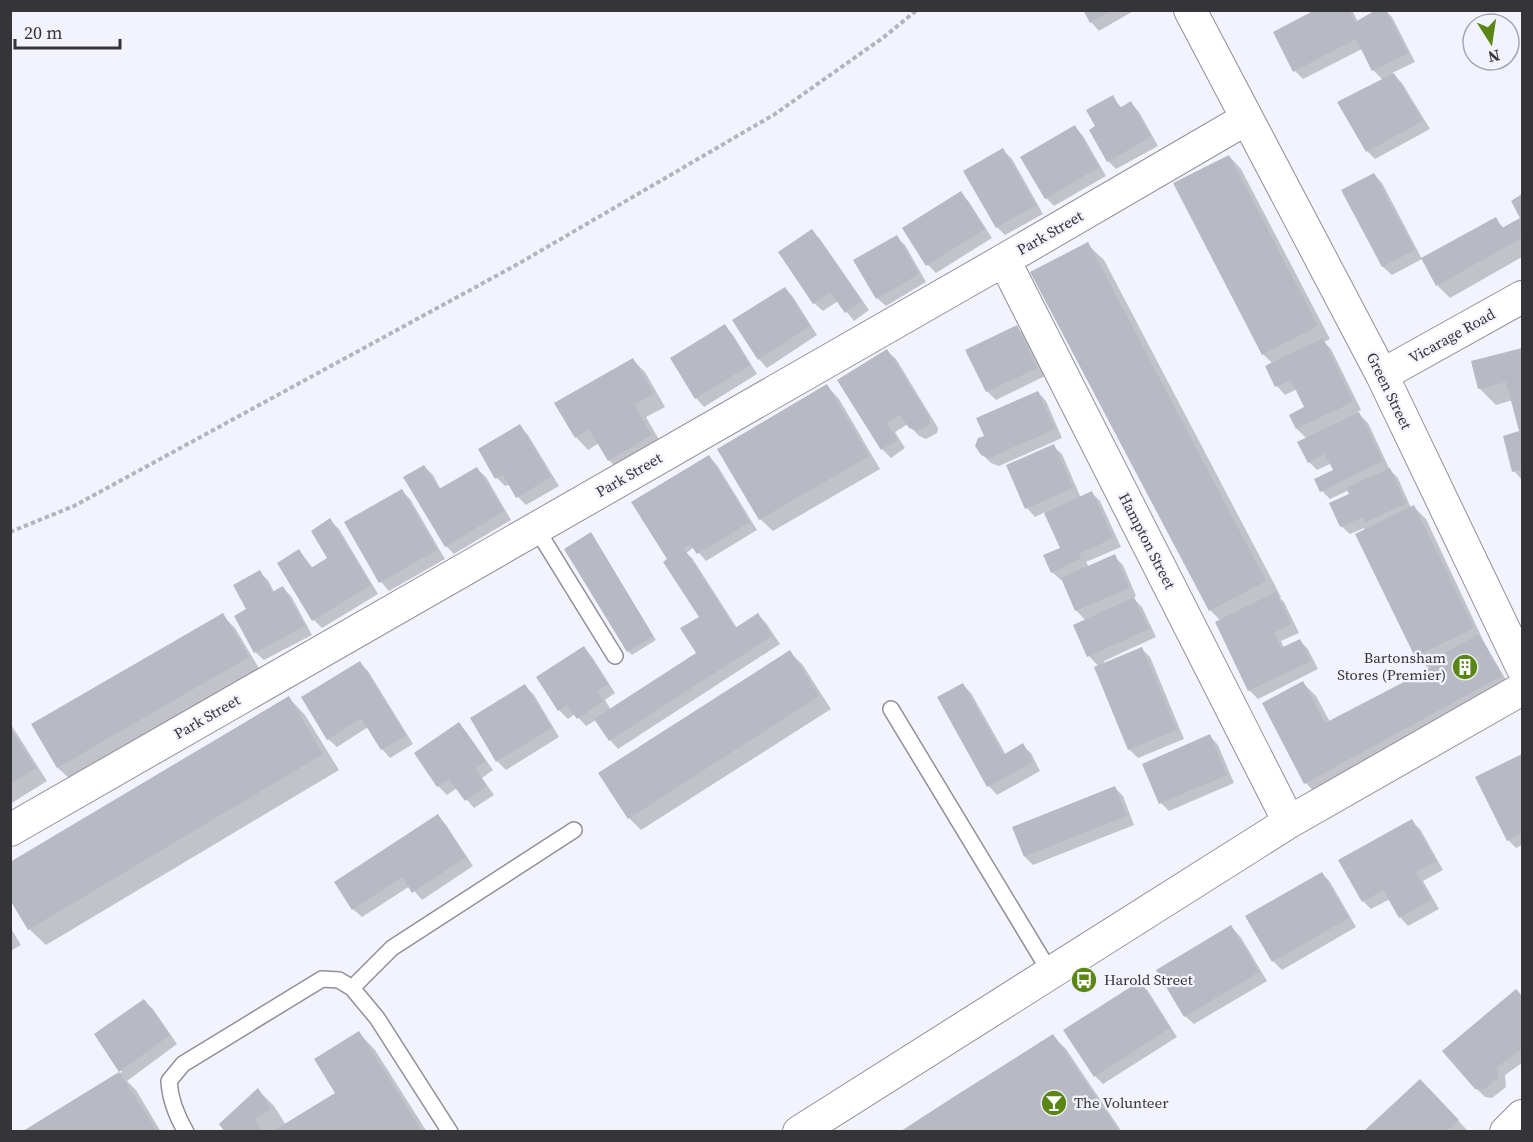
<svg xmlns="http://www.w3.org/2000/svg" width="1533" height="1142" viewBox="0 0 1533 1142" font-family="'Source Serif 4',serif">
  <rect width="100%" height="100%" fill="#f2f3fd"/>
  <path fill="#0003" d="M1084,10H1135L1099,31L1091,22Z
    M1318,10H1352L1358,22L1385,10L1392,17L1415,62L1392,73L1402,83L1430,129L1375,159L1367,151L1383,80L1373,70L1362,49L1303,79L1295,71Z
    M1112,97L1122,108L1131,103L1139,112L1158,146L1116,169L1108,161L1098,127Z
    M1075,127L1083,136L1106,176L1054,206L1046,198Z
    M1003,150L1012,159L1043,214L1005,235L997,227Z
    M1229,156L1241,169L1330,339L1324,342L1331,349L1361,410L1357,412L1368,423L1390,470L1398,478L1411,508L1414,507L1426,519L1484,642L1509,685L1318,796L1306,783L1303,683L1316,696L1330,722L1431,671L1416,656L1364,528L1350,534L1341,526L1351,495L1349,490L1330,499L1322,491L1335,471L1332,463L1317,470L1309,462L1307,439L1297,429L1291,416L1306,408L1297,389L1285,395L1277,386L1267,367L1273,364L1263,354Z
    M1374,174L1382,183L1422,259L1392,275L1383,267L1343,191Z
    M961,193L969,202L992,238L936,273L928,265L904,228Z
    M1522,196V257L1450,298L1437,285L1495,219L1504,228L1522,218L1513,201Z
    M812,231L820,239L869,310L854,321L838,301L823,311L814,303Z
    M896,237L905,245L926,282L886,306L877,298Z
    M1087,244L1104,260L1281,597L1280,598L1284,602L1299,633L1281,641L1284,648L1300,641L1308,649L1318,669L1258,699L1249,690L1221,621L1210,610Z
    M785,288L793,297L817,335L767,368L759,359Z
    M725,326L733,335L757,374L704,407L696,398L672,359Z
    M1017,327L1025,336L1045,376L996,400L987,391Z
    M1522,349V480L1514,471L1521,433L1513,400L1496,405L1479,388L1472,362Z
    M887,351L896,359L938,428L937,433L926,439L919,436L908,424L895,432L905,448L891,458L882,449L839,380Z
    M633,360L645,372L665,407L646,417L664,448L622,473L609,460L599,443L588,450L576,437Z
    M827,386L839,399L880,469L773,531L760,519Z
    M1038,392L1046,401L1062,438L999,466L991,463L982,454L986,436Z
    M520,426L528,435L559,486L526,505L518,497L510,484L505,486L497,478Z
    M1053,446L1062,454L1081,498L1092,493L1100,501L1121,547L1086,562L1089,567L1114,556L1123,565L1136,596L1133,598L1142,607L1156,637L1104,661L1105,664L1142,649L1150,657L1184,739L1138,758L1129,749L1099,667L1089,656L1075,626L1086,621L1076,610L1063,579L1061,580L1052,572L1062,548L1045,512L1035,517L1027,508Z
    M709,457L717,465L757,530L706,561L694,547L686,553L692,558L737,628L758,615L766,623L780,644L618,749L610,740L596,720L586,726L575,714L568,719L559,710L538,678L584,648L592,657L615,693L605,700L611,710L698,653L701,617L670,559Z
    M424,466L433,475L441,490L477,469L486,477L511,520L454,554L446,546Z
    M402,491L410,499L445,559L389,591L381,582L346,523Z
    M330,520L339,529L378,594L322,628L314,620L299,551L313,568L329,558Z
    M594,538L656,640L632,655L628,651Z
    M259,572L268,580L274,592L283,588L291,596L312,635L264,660L255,652L248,610Z
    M222,615L235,628L260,670L71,780L58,768L33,725Z
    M789,652L802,664L831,709L641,830L629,818Z
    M360,663L368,671L413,744L390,758L382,749L368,727L337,747L328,739Z
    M962,684L971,693L1006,755L1022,745L1031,753L1040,771L997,795L989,786L939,698Z
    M525,686L534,695L559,737L506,770L497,761Z
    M289,698L305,715L339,770L46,945L29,929Z
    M10,723L47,781L10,804Z
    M459,724L467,733L493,770L482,778L494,795L474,808L457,788L447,795L438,786L416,754Z
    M1210,736L1218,745L1234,783L1169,811L1161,803Z
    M1522,756V845L1516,848L1508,840L1478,778Z
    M1115,788L1123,796L1134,825L1033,865L1025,857Z
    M438,816L446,825L473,866L422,900L410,886L362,917L353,909Z
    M1411,821L1420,829L1443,870L1423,881L1439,909L1408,926L1400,917L1390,899L1371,909L1363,901Z
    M1322,873L1330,882L1356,927L1282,970L1274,962L1247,916Z
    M10,927L21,945L10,951Z
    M1231,927L1240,936L1267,981L1194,1024L1185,1016Z
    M1139,982L1148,991L1177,1037L1103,1084L1095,1076Z
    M1516,991L1522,997V1063L1505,1075L1506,1087L1492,1098L1485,1097L1476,1088Z
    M144,1001L153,1009L177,1044L127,1081L136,1090L161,1132H26L122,1072L96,1035Z
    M359,1033L375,1050L427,1132H225L221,1124L258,1090L274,1106L286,1125L337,1094Z
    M1053,1036L1066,1049L1122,1132H903Z
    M1420,1081L1469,1132H1366Z"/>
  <path fill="#b8bac3" d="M1083,10H1112L1090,23Z
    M1315,10H1349L1355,22L1376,10H1386L1408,53L1372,71L1356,39L1293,72L1273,32Z
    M1394,73L1423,121L1366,152L1337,102Z
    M1113,95L1120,108L1131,101L1151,137L1107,162L1089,130L1095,126L1086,110Z
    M1075,125L1099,167L1045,199L1020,157Z
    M1003,148L1036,205L996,228L963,171Z
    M1229,155L1318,326L1262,355L1173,183Z
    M1374,173L1415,250L1382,267L1341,190Z
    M961,191L985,229L926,266L902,228Z
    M1522,194V238L1436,286L1421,258L1496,217L1502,228L1520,218L1511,201Z
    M812,229L862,301L845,313L830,292L813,304L778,252Z
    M897,235L919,274L876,299L853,260Z
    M1088,242L1266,581L1209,611L1030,272Z
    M785,287L810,326L758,360L732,320Z
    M725,324L750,365L695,399L670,358Z
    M1017,325L1037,368L986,392L965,350Z
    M1323,338L1353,402L1296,429L1289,415L1304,407L1291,380L1275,387L1265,366Z
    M1522,348V469L1512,472L1503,436L1519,431L1506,382L1478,389L1471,361Z
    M887,349L930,418L929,425L917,431L909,428L900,415L887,423L898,440L881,450L837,380Z
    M633,358L654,394L634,404L652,435L608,461L589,429L575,438L554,403Z
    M827,384L869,456L759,520L717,449Z
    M1038,391L1055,429L989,458L981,455L975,446L978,438L984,436L976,418Z
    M1359,412L1383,461L1320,492L1314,479L1333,470L1325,454L1308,463L1297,442Z
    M520,424L551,477L516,498L503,475L495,479L478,449Z
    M1054,444L1073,488L1025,509L1006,465Z
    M709,455L750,522L697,554L690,544L684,548L735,628L758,613L772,636L609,741L594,719L696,653L680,628L699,617L663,562L667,559L631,502Z
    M424,465L439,489L477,467L504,511L445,547L403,477Z
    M1390,468L1406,504L1365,522L1363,517L1340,527L1329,503L1349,494L1346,488Z
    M402,489L437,550L379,583L344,522Z
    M1092,491L1113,538L1079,554L1081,558L1051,573L1043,555L1060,548L1044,513Z
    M1414,505L1474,628L1415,657L1355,534Z
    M330,518L371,585L312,621L277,563L299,549L311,568L327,558L311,531Z
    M591,532L653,636L627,652L564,549Z
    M1115,554L1129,588L1075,611L1061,578Z
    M260,570L272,592L283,586L305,626L254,653L234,616L246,609L233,585Z
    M1276,592L1291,624L1274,633L1281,648L1300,639L1311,661L1248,691L1215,622Z
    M1134,597L1149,629L1087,657L1073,625Z
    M223,613L249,657L57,768L31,724Z
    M1479,634L1502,676L1304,784L1262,703L1303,681L1325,723L1450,658L1446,652Z
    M584,646L608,684L597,691L604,701L577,719L567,705L558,711L536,677Z
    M1142,647L1177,730L1128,750L1094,667Z
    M790,650L819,696L628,819L598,773Z
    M360,661L406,735L381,750L361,718L327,740L301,697Z
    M963,683L1003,755L1023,743L1033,762L987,787L937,697Z
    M525,684L552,728L496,762L470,718Z
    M289,696L323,754L28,930L10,900V862Z
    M459,722L486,761L475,769L487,786L465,801L449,779L437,787L414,753Z
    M10,728L36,768L10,784Z
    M1210,734L1227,775L1159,804L1142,764Z
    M1522,754V833L1507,841L1475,777Z
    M1115,786L1127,816L1024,857L1012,827Z
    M438,814L466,857L412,893L402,877L352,910L334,882Z
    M1412,819L1436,861L1416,872L1431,900L1399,918L1383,890L1362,902L1338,860Z
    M1322,872L1349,918L1272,962L1245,916Z
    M1231,925L1259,972L1184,1017L1156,970Z
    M1140,981L1170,1028L1094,1077L1063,1030Z
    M1516,989L1522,996V1049L1497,1067L1498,1078L1483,1090L1475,1089L1442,1051Z
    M144,999L170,1035L119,1072L157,1131H23L119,1072L94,1034Z
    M359,1031L422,1131H273L335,1093L314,1059Z
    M1053,1034L1119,1131H901L952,1098Z
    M1420,1079L1459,1120L1447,1131H1364Z
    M258,1088L271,1109L255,1119L263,1131H224L219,1124Z"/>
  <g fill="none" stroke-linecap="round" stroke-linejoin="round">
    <g stroke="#8f9099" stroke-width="18">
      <path id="service" d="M536,528L615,656
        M891,709L1050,972
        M352,988L392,948L574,830
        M186,1132C176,1115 170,1100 169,1081L183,1064L322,979L339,980L352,988L377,1018L450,1132"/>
    </g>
    <g stroke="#8f9099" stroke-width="34">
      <path id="minor" d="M1190,10L1382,375L1522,667
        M1004,260L1289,822
        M1382,375L1522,297
        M10,830L1004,260L1246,119
        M799,1132L1289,822L1522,689
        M1506,1132L1522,1116"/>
    </g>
    <path stroke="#b4b4bc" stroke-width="4" stroke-dasharray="4.5 3" stroke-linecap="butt" d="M10,532L74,506L518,264L775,114L884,37L917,10"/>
    <use href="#service" stroke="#fff" stroke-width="15"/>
    <use href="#minor" stroke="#fff" stroke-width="32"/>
  </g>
  <defs>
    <g id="building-disc" transform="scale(1.35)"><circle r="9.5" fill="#598614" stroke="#f2f3fd"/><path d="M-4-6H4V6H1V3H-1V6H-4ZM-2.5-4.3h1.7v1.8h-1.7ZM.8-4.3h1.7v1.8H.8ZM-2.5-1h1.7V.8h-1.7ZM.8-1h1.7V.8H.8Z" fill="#fff"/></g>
    <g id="bus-disc" transform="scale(1.35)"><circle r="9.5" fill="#598614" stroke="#f2f3fd"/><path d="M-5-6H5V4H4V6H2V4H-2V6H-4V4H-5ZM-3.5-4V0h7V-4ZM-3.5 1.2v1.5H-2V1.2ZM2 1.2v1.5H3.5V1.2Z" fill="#fff"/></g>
    <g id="bar-disc" transform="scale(1.35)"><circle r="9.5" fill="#598614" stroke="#f2f3fd"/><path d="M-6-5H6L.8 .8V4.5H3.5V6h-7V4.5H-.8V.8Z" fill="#fff"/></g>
  </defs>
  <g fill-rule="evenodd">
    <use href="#building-disc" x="1465" y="667"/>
    <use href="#bus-disc" x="1084" y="980"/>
    <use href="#bar-disc" x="1054" y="1103"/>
  </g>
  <g text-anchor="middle" stroke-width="4.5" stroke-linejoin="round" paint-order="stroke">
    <g font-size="15" fill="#353539" stroke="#f2f3fd">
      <text transform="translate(1050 233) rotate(-30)" y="5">Park Street</text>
      <text transform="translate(1452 336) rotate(-29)" y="5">Vicarage Road</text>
      <text transform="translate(1389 391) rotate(64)" y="5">Green Street</text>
      <text transform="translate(629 475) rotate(-30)" y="5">Park Street</text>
      <text transform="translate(1147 541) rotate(63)" y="5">Hampton Street</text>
      <text transform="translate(207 717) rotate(-30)" y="5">Park Street</text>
    </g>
    <g font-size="15" fill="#353539" stroke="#f2f3fd" text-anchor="start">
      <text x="1446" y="663" text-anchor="end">Bartonsham<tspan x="1446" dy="17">Stores (Premier)</tspan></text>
      <text x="1104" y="985">Harold Street</text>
      <text x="1074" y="1108">The Volunteer</text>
    </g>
  </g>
  <rect width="1533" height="1142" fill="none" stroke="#353539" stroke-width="24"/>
  <g transform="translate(1491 42) rotate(168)"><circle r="28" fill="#f2f3fd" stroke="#a6a7af" stroke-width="1.5"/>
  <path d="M0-4.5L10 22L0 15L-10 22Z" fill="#598614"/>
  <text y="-9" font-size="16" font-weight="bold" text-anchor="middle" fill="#353539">N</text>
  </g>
  <path d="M15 39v9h105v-9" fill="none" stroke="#353539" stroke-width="3"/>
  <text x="24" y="39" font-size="18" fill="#353539" stroke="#f2f3fd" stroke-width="4.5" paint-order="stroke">20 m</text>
</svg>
